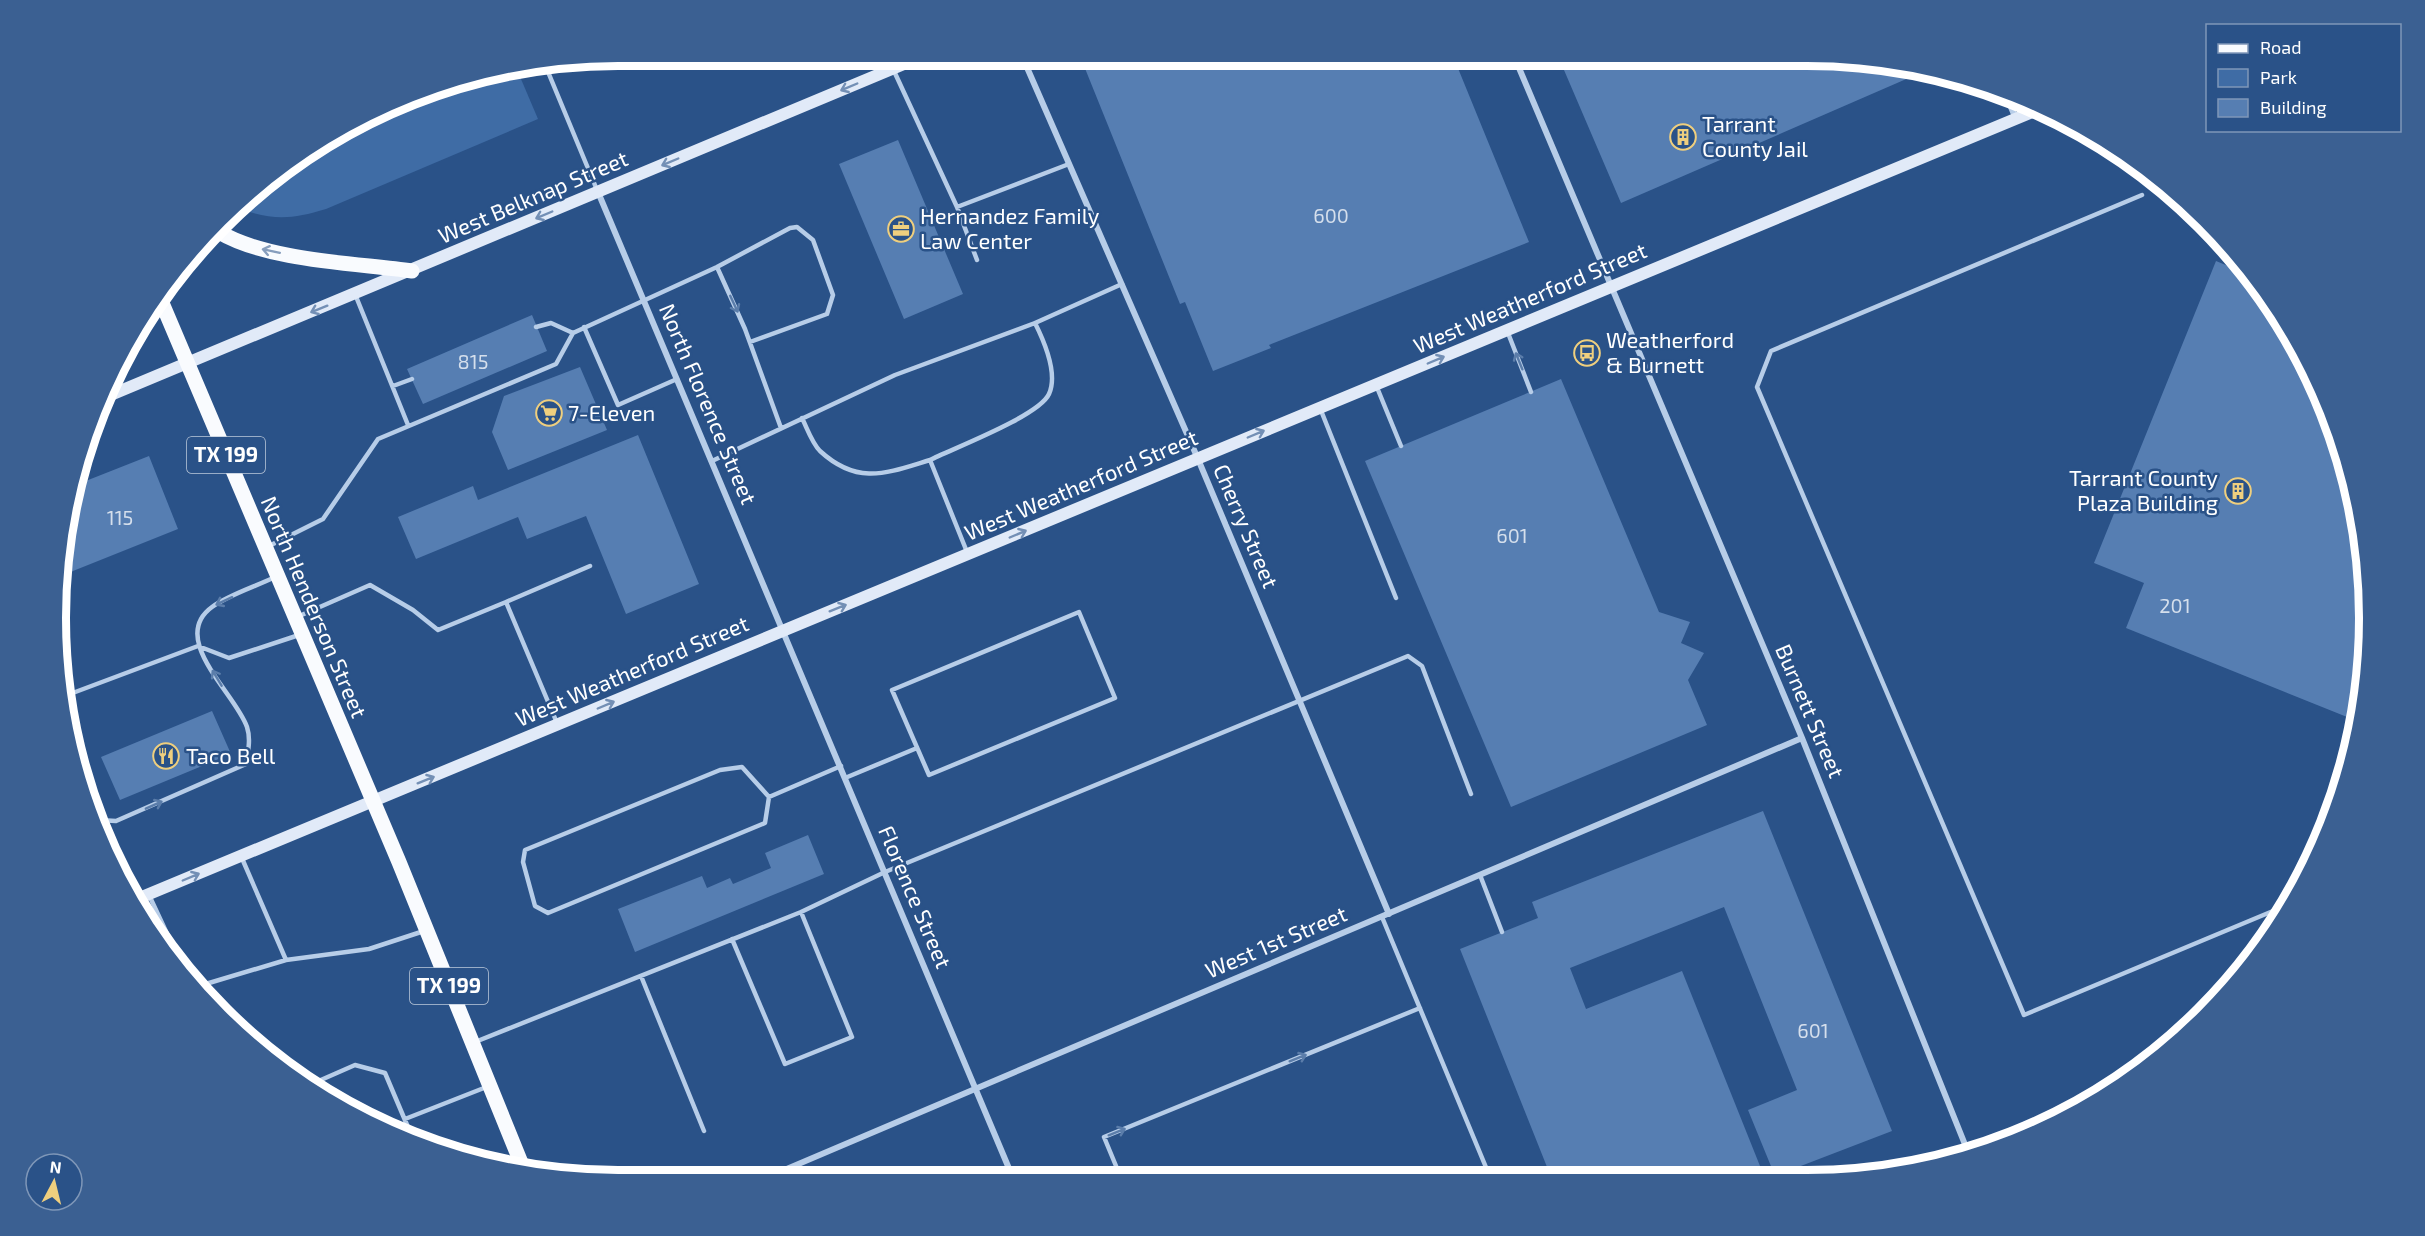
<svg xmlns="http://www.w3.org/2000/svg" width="2425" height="1236" viewBox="0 0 2425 1236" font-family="'Exo 2',sans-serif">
  <rect width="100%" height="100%" fill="#2a5288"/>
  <path fill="#3f6ca5" d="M518,72L538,119L326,209C293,219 274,221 241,209L275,172L437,85Z"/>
  <path fill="#567eb2" d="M1080,56H1453L1529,242L1269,345L1271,348L1213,371L1185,302L1180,304Z
    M1558,56L1843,57L1927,70L1621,203Z
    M898,140L963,294L904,319L839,164Z
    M2216,261L2250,275L2294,336L2340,437L2365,544L2368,654L2357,721L2126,628L2144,583L2094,563Z
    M532,315L547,351L423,404L407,369Z
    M580,367L607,430L508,470L492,432L504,396Z
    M1561,379L1659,612L1690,622L1681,643L1704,653L1688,680L1707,725L1511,807L1365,461Z
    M638,435L699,584L626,614L586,516L527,539L518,517L416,559L398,517L473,486L478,500Z
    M149,456L178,529L68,573L64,565L66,508L73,486Z
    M212,711L231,754L120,800L101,757Z
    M1763,811L1892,1131L1775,1176L1748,1110L1797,1090L1724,907L1570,968L1586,1009L1682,971L1764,1176L1551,1177L1460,949L1538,918L1532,902Z
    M808,835L824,874L635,952L618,909L702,876L707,888L730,878L733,884L771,868L765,853Z"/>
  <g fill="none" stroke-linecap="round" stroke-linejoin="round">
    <path stroke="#b7cde8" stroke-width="4.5" d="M546,67L597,190
      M894,71L957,207L977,260
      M2142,195L1771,351L1757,387L2024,1015L2285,906
      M957,207L1069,164
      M717,267L745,329L781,428
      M355,294L408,425
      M536,327L551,323L573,333
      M584,327L618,405L677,379
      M1508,333L1531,392
      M1376,385L1401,446
      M393,386L412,379
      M1320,408L1396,598
      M802,418C807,428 812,443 820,451C858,486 887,473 930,460
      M712,461L895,375L1035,323
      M269,546L323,519L378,439L556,364L573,333L717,267L790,228L797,227L813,240L833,295L827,314L750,342
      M967,552L930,460C954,448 1039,416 1049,394C1058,374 1044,341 1035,323L1122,284
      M506,602L590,566
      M1079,612L1115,698L929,775L892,690Z
      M297,617L370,585L413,610L438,630L506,602L557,723
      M62,697L198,646L229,658L299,635
      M742,767L769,797L765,823L548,913L535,906L523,862L525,850L720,770Z
      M845,778L917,748
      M769,797L841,766
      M99,820L116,821L246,764C248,752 251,739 247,727C236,694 168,639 212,607C228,595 257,586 275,577
      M241,856L286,960
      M1480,875L1502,932
      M149,895L177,955
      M1382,917L1490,1177
      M732,939L785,1064L852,1037L801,912
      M641,976L704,1131
      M199,986L286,960L369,949L424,931
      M475,1042L801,912L885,872L1408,656L1422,666L1471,794
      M314,1083L355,1065L385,1073L413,1139
      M405,1119L489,1086
      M1121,1178L1104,1137L1420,1008"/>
    <path stroke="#b7cde8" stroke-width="6" d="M1022,56L1198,459L1389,914
      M1514,56L1802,738L1968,1152
      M2006,95L2016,119
      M598,192L1013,1178
      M1983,1148L2054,1119
      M763,1179L1802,738"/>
    <path stroke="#e1eaf8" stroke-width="12" d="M101,399L923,56
      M137,899L2042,108"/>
    <path stroke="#f9fbfe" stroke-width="15" d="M219,232C268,261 355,263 412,271
      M159,296L399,862L524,1170"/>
  </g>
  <defs><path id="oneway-shaft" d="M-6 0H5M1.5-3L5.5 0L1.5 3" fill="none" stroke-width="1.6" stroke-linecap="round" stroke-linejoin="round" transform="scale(1.5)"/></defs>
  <g stroke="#738fb5">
    <use href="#oneway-shaft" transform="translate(849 87) rotate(157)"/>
    <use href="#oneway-shaft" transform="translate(670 162) rotate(157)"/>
    <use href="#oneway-shaft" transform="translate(544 215) rotate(157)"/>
    <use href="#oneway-shaft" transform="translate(319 309) rotate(158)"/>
    <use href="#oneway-shaft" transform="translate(1436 360) rotate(-23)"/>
    <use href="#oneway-shaft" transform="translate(1256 434) rotate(-23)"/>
    <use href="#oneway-shaft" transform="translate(1018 534) rotate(-23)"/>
    <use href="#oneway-shaft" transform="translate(838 608) rotate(-22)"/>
    <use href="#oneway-shaft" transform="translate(606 705) rotate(-23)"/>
    <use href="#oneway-shaft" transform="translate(426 780) rotate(-22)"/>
    <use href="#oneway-shaft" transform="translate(191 877) rotate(-23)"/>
  </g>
  <use stroke="#879ebd" href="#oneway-shaft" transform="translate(271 251) rotate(-168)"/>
  <g stroke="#5b7daa">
    <use href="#oneway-shaft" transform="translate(734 304) rotate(65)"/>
    <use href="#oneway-shaft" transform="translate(1519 361) rotate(-112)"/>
    <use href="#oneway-shaft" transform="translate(224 601) rotate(155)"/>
    <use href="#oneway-shaft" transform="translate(217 678) rotate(-121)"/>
    <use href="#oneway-shaft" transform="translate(154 805) rotate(-24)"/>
    <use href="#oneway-shaft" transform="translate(1298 1058) rotate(-22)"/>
    <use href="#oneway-shaft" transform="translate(1117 1132) rotate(-22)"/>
  </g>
  <defs>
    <g id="building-ring" transform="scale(1.35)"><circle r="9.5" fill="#2a5288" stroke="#efcf7e" stroke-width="1.5"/><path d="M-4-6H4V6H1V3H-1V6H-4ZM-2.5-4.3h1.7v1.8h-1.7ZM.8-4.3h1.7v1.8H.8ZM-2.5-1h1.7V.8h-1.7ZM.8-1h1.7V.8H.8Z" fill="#efcf7e"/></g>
    <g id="office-ring" transform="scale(1.35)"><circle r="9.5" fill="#2a5288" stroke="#efcf7e" stroke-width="1.5"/><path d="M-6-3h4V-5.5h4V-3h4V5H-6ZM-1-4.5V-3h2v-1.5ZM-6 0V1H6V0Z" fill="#efcf7e"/></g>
    <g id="bus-ring" transform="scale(1.35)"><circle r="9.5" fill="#2a5288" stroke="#efcf7e" stroke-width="1.5"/><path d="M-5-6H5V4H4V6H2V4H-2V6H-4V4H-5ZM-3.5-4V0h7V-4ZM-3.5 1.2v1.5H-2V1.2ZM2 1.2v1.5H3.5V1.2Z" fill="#efcf7e"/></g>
    <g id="supermarket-ring" transform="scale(1.35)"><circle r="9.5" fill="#2a5288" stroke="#efcf7e" stroke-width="1.5"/><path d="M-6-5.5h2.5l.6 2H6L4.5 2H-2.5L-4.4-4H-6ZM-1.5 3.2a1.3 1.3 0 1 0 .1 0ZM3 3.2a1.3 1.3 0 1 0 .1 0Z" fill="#efcf7e"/></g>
    <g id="restaurant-ring" transform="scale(1.35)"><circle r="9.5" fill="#2a5288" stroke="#efcf7e" stroke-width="1.5"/><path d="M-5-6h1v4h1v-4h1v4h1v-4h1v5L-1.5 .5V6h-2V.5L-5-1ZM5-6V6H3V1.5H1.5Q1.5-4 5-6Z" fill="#efcf7e"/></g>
  </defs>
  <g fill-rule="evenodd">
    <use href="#building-ring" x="1683" y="137"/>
    <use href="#office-ring" x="901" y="229"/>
    <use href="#bus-ring" x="1587" y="353"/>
    <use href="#supermarket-ring" x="549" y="413"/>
    <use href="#building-ring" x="2238" y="491"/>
    <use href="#restaurant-ring" x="166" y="756"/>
  </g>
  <g text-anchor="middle" stroke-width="5" stroke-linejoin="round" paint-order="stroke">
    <g font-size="20" fill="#d5dfec">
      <text x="1331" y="223">600</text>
      <text x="473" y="369">815</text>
      <text x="120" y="525">115</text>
      <text x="1512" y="543">601</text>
      <text x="2175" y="613">201</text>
      <text x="1813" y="1038">601</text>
    </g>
    <g fill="#2a5288" stroke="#bfcbdb" stroke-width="1.5">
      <rect x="187" y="437" width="78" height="36" rx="4.5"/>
      <rect x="410" y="968" width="78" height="36" rx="4.5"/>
    </g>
    <g font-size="21" font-weight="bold" fill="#fff">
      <text x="226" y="462">TX 199</text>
      <text x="449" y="993">TX 199</text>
    </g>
    <g font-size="22" fill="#fff" stroke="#2a5288" text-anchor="start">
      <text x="1702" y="132">Tarrant<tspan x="1702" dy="25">County Jail</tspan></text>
      <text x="920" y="224">Hernandez Family<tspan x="920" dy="25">Law Center</tspan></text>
      <text x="1606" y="348">Weatherford<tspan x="1606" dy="25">&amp; Burnett</tspan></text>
      <text x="568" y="421">7-Eleven</text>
      <text x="2218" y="486" text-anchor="end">Tarrant County<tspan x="2218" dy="25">Plaza Building</tspan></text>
      <text x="186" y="764">Taco Bell</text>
    </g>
    <g font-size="22" fill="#fff" stroke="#2a5288">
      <text transform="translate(533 197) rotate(-23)" y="8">West Belknap Street</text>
      <text transform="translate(1530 298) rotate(-23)" y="8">West Weatherford Street</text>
      <text transform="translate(708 404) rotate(67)" y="8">North Florence Street</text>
      <text transform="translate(1081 485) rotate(-23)" y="8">West Weatherford Street</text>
      <text transform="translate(1246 526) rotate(67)" y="8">Cherry Street</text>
      <text transform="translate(314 607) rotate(67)" y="8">North Henderson Street</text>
      <text transform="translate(632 671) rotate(-23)" y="8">West Weatherford Street</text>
      <text transform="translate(1810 711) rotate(67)" y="8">Burnett Street</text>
      <text transform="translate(915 897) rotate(67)" y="8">Florence Street</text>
      <text transform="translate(1276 942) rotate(-23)" y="8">West 1st Street</text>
    </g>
  </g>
  <path d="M0 0H2425V1236H0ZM618 66H1807A552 552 0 0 1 2359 618V618A552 552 0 0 1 1807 1170H618A552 552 0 0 1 66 618V618A552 552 0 0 1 618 66Z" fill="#3b6092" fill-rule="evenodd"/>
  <path fill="none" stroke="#fff" stroke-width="8" d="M618 66H1807A552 552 0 0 1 2359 618V618A552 552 0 0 1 1807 1170H618A552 552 0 0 1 66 618V618A552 552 0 0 1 618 66Z"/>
  <rect x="2206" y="24" width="195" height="108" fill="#2a5288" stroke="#7f97b8" stroke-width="1.5"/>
  <rect x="2218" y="44" width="30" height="9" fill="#f9fbfe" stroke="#7f97b8" stroke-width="1.5"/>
  <text x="2260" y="54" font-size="18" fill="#ffffff">Road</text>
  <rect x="2218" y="69" width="30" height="18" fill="#3f6ca5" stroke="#7f97b8" stroke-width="1.5"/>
  <text x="2260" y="84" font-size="18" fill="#ffffff">Park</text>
  <rect x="2218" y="99" width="30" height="18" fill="#567eb2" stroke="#7f97b8" stroke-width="1.5"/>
  <text x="2260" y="114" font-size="18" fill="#ffffff">Building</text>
  <g transform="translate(54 1182) rotate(7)"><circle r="28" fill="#2a5288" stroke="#7f97b8" stroke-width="1.5"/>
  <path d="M0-4.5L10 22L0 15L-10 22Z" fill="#efcf7e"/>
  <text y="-9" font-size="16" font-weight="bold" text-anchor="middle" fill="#ffffff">N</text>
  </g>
</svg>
